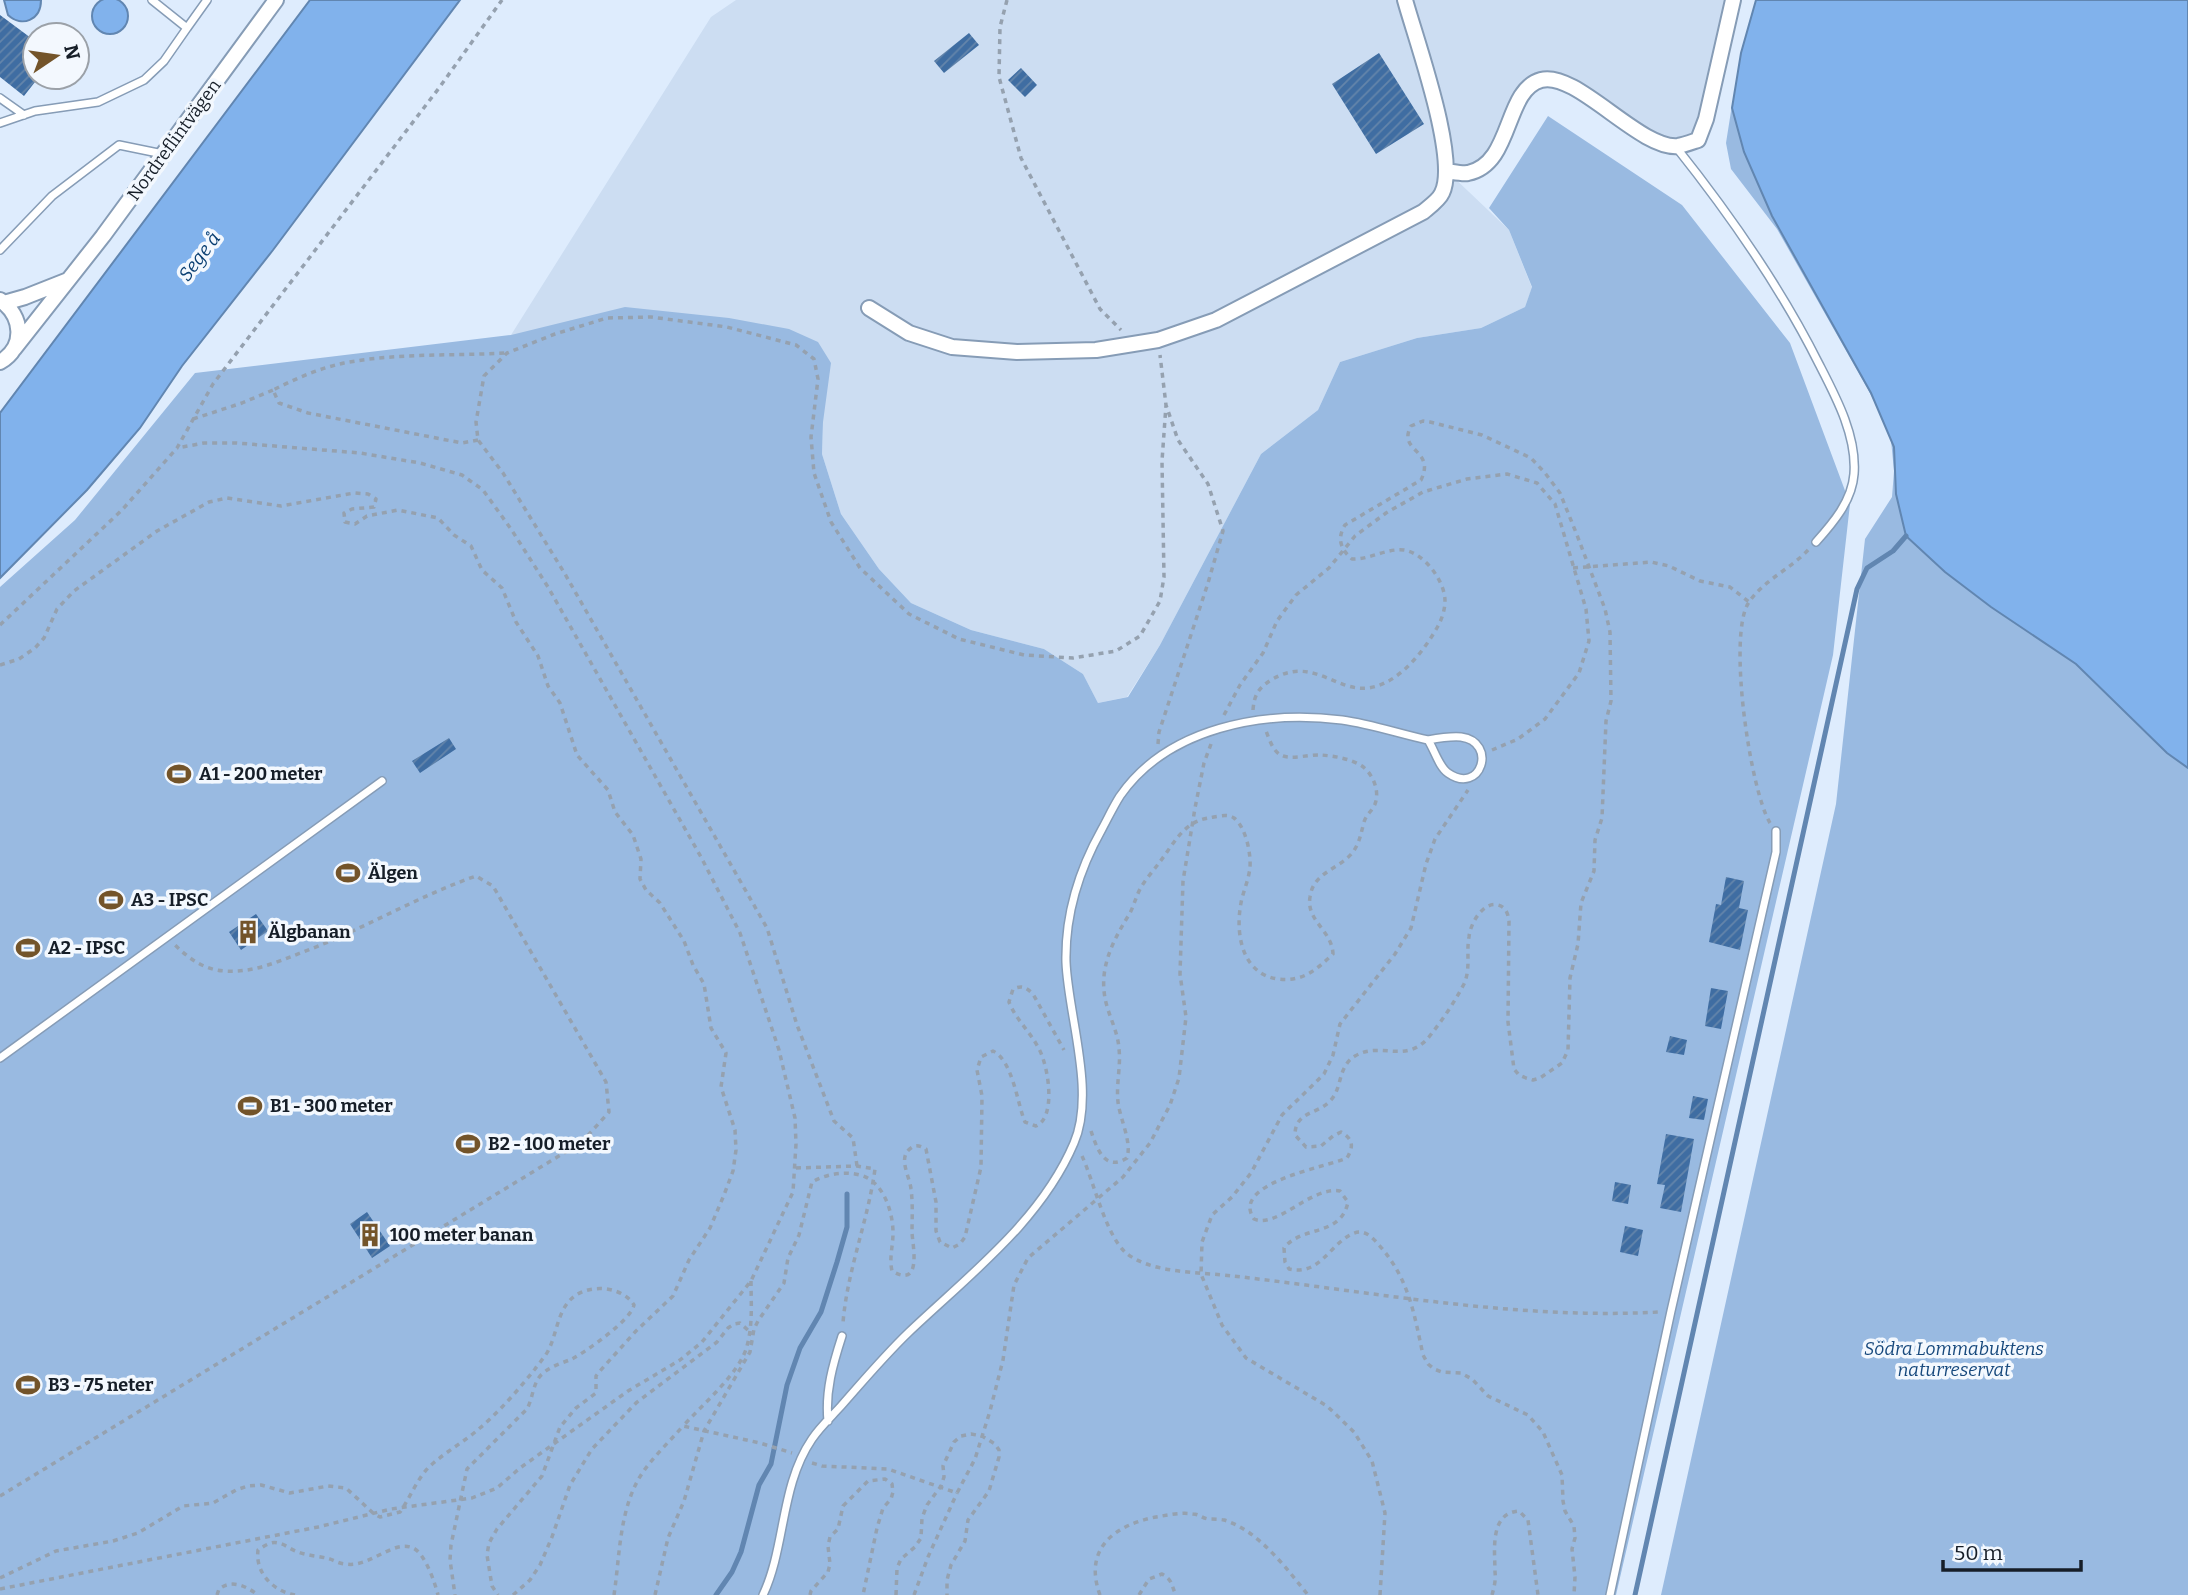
<svg xmlns="http://www.w3.org/2000/svg" width="2188" height="1595" viewBox="0 0 2188 1595" font-family="Bitter,serif">
  <defs>
    <pattern id="building-hatch" width="6" height="6" patternUnits="userSpaceOnUse" patternTransform="scale(1.75)"><rect width="6" height="6" fill="#3f6da2"/><path d="M-1 1l2-2M0 6l6-6M5 7l2-2" fill="none" stroke="#6485aa"/></pattern>
  </defs>
  <rect width="100%" height="100%" fill="#deecfd"/>
  <path fill="#ccddf2" d="M736,0H1733L1698,140L1676,146L1586,96L1540,80L1481,168L1448,172L1509,230L1532,288L1525,307L1481,328L1417,338L1340,362L1318,410L1261,454L1160,645L1127,697L1098,703L1083,674L1044,649L971,630L911,603L879,569L841,514L822,454L823,422L511,335L711,17Z"/>
  <path fill="#99bae1" d="M1758,0H2188V1595H1661L1836,804L1865,539L1892,497L1894,471L1891,440L1884,419L1866,386L1777,229L1731,169L1726,143L1732,105Z
    M1548,116L1682,205L1790,343L1850,504L1833,655L1616,1595H0V587L75,520L195,373L511,335L625,307L729,318L789,329L818,342L831,363L823,422L822,454L841,514L879,569L911,603L971,630L1044,649L1083,674L1098,703L1128,697L1160,645L1261,454L1318,410L1340,362L1417,338L1481,328L1525,307L1532,287L1509,230L1489,208Z"/>
  <path fill="#81b2ec" stroke="#6186b1" stroke-width="2" d="M92 16a18 18 0 1 1 36 0a18 18 0 1 1-36 0Z
    M4,0H41C41,20 22,28 8,15Z
    M310,0H460L273,250L182,366L140,428L87,490L0,578V413Z
    M1756,0H2188V768L2167,753L2076,664L1991,607L1945,572L1906,536L1896,494L1894,447L1871,393L1772,216L1744,152L1732,108L1741,53Z"/>
  <g fill="none" stroke-linecap="round" stroke-linejoin="round">
    <path stroke="#6186b1" stroke-width="5" d="M716,1595L732,1572L741,1552L759,1485L771,1464L787,1385L800,1348L821,1312L837,1262L847,1227V1194
      M1635,1595L1857,589L1867,568L1893,551L1906,536"/>
  </g>
  <path fill="url(#building-hatch)" d="M0,15L35,41V82L24,96L0,77Z
    M969,33L979,45L944,73L934,61Z
    M1379,53L1424,124L1376,154L1332,84Z
    M1021,68L1037,85L1025,97L1008,80Z
    M449,738L456,749L420,773L412,761Z
    M1726,877L1744,881L1739,908L1748,910L1740,950L1709,942L1716,904L1721,905Z
    M256,914L268,931L241,950L229,932Z
    M1711,988L1728,991L1721,1029L1705,1026Z
    M1670,1036L1687,1040L1684,1055L1666,1052Z
    M1693,1096L1708,1099L1704,1120L1689,1118Z
    M1666,1134L1694,1139L1681,1212L1660,1208L1665,1185L1657,1184Z
    M1615,1182L1631,1185L1628,1204L1612,1201Z
    M367,1212L390,1246L372,1258L350,1224Z
    M1625,1226L1643,1230L1638,1256L1620,1252Z"/>
  <g fill="none" stroke-linecap="round" stroke-linejoin="round">
    <g stroke="#869cb6" stroke-width="10">
      <path id="service" d="M152,0L187,28L207,0
        M0,98L24,115
        M0,123L35,111L98,102L144,80L164,61L187,28
        M1676,147C1731,216 1780,286 1819,364C1836,397 1857,436 1854,474C1852,501 1833,523 1816,542
        M0,250L52,196L119,145L163,154
        M0,1058L382,781
        M828,1421C825,1391 833,1364 842,1336
        M763,1595C786,1546 780,1486 812,1439C820,1427 831,1417 841,1406C863,1381 885,1355 909,1332C969,1275 1041,1221 1074,1143C1096,1092 1068,1015 1066,962C1065,915 1079,870 1102,829C1108,818 1113,807 1120,796C1168,727 1264,710 1342,720C1371,724 1400,734 1428,740C1434,749 1439,767 1448,773C1481,796 1498,742 1461,737C1450,736 1439,738 1428,740
        M1610,1595L1671,1311L1776,852V831"/>
    </g>
    <g stroke="#869cb6" stroke-width="18">
      <path id="minor" d="M1447,171C1454,172 1462,174 1468,173C1513,164 1504,90 1541,80C1576,70 1640,150 1678,146C1684,145 1692,142 1698,140L1706,119L1733,0
        M0,300C23,316 26,347 0,362
        M4,303L25,297L68,280
        M869,308L909,333L952,347L1017,352L1096,350L1158,340L1216,320L1423,212C1429,207 1439,200 1442,193C1459,159 1416,40 1405,0
        M14,349L103,236L276,0"/>
    </g>
    <path stroke="#95a1af" stroke-width="3.5" stroke-dasharray="5 5" stroke-linecap="butt" d="M1007,0L1000,27L999,77L1021,158L1100,309L1121,330
      M193,419L242,403L273,390
      M478,440L462,443L308,413L279,403L273,390C295,379 320,368 344,363C396,353 452,356 505,353
      M1573,568L1651,562L1669,566L1700,581L1730,587L1749,602
      M0,625L122,510L177,448L213,384L439,88L502,0
      M0,665L19,659L35,648L44,638L57,609L74,591L157,531L209,502L227,498L281,506L354,493L368,494L376,499L374,507L352,509L344,513L345,522L355,524L367,516L398,510L438,518L454,535L471,546L482,570L502,588L516,622L538,656L548,686L560,703L577,755L608,790L615,812L633,835L641,859L640,879L646,890L660,903L684,941L693,965L704,984L711,1028L726,1053L721,1087L735,1130L736,1150L733,1171L724,1195L710,1228L689,1260L673,1296L636,1331L599,1372L596,1376V1393L576,1408L560,1427L542,1476L497,1529L489,1543L487,1555L492,1586L498,1595
      M1253,710C1254,696 1258,688 1271,680C1312,655 1335,692 1368,688C1399,684 1424,651 1438,626C1442,619 1445,609 1445,601C1445,581 1424,553 1404,550C1386,548 1369,560 1352,559C1340,549 1337,538 1345,525L1421,480C1436,449 1397,452 1411,426L1423,421L1430,422L1482,435L1531,458L1545,473L1560,493L1577,535L1605,609L1610,632L1611,701L1606,721L1602,818L1595,840L1594,871L1581,903L1578,944L1570,978L1568,1050L1562,1063L1540,1078L1533,1080L1526,1078L1519,1075L1514,1069L1508,1022L1509,921C1508,914 1506,907 1498,905C1483,901 1470,924 1469,937C1466,953 1471,968 1464,984C1455,1001 1444,1018 1432,1033C1408,1067 1382,1040 1355,1056C1337,1067 1343,1088 1330,1101C1317,1115 1295,1111 1295,1135L1306,1147L1321,1146L1333,1136L1341,1132C1353,1139 1354,1146 1347,1158C1327,1167 1229,1183 1254,1219C1277,1229 1311,1186 1340,1191L1348,1202C1341,1237 1302,1225 1284,1248L1285,1262L1289,1269C1320,1276 1329,1245 1352,1234C1364,1228 1372,1237 1379,1245C1409,1279 1414,1313 1423,1355L1428,1364L1434,1369L1442,1372L1461,1373L1472,1379L1488,1396L1528,1415L1543,1432L1562,1475L1563,1501L1565,1511L1574,1526L1575,1538L1572,1549L1575,1577L1574,1595
      M1224,715L1240,685L1263,653L1277,621L1296,595L1329,568L1355,536L1386,513L1423,492L1467,479L1507,474L1537,483L1555,504L1586,609L1589,641L1579,673L1545,719L1518,739L1492,750
      M1158,744L1159,732L1208,583L1223,531L1208,484L1178,440L1166,405L1160,355
      M1770,823C1750,790 1727,634 1749,602C1764,580 1792,568 1809,549
      M1091,1131C1097,1149 1105,1172 1127,1158C1132,1142 1120,1119 1118,1102C1116,1084 1121,1066 1119,1049C1118,1031 1108,1015 1105,998C1099,966 1114,939 1130,913C1134,905 1136,897 1140,889C1145,880 1153,871 1159,863C1173,845 1183,822 1208,818C1216,817 1227,813 1234,818C1246,827 1251,854 1250,867C1249,879 1243,892 1241,903C1235,934 1242,974 1278,979C1303,982 1316,970 1333,954C1332,930 1306,921 1310,897C1313,872 1340,869 1353,852C1360,842 1361,833 1364,822C1366,815 1372,811 1375,804C1380,791 1373,774 1362,766C1351,759 1335,756 1321,755C1309,754 1289,761 1279,754C1272,749 1269,738 1266,731
      M1082,1156C1094,1182 1105,1233 1125,1252C1150,1274 1201,1272 1233,1276C1374,1292 1517,1320 1660,1312
      M857,1166L853,1138L834,1121L797,1025L767,928L565,574L503,473L478,440L476,422L484,376L507,353L555,334L607,318L651,317L727,327L796,345L814,359L818,379L811,437L814,473L831,522L860,568L909,614L959,639L1024,655L1073,658L1116,651L1140,636L1160,601L1164,577L1162,461L1166,405
      M796,1168L857,1166L875,1169C868,1221 847,1271 843,1323
      M751,1281C751,1302 753,1324 747,1346C740,1373 702,1405 683,1426L760,1443L792,1453
      M812,1463L822,1466L888,1469L957,1493L975,1459L990,1411L1003,1360L1014,1285L1028,1258L1123,1177L1150,1143L1170,1105L1179,1078L1186,1017L1180,974L1183,881L1195,808L1204,763L1211,744
      M0,1496L582,1142L609,1112L606,1082L493,886L476,876C416,897 362,930 303,952C277,962 253,973 225,971C204,970 188,958 174,944
      M0,1578L56,1551L113,1541L138,1533L183,1506L213,1503L236,1490L248,1486L261,1485L290,1493L328,1486L346,1488L373,1513L380,1517L400,1512C410,1498 417,1479 429,1467C445,1452 464,1442 480,1428C500,1411 519,1389 535,1369C539,1363 545,1357 548,1351C558,1332 557,1308 576,1295C593,1284 623,1287 634,1305C631,1320 587,1351 572,1359C562,1363 551,1366 542,1374C533,1382 533,1398 527,1409L467,1469L451,1545L450,1560L455,1595
      M0,1589L318,1527L391,1509L472,1498L497,1488L520,1468L628,1391L680,1360L702,1342L751,1281L793,1192L796,1144L795,1118L779,1050L740,933L701,857L548,587L511,529L483,490L462,475L420,463L360,453L237,443H204L177,448
      M217,1595L219,1589C232,1579 246,1586 258,1595
      M295,1595C273,1591 255,1573 258,1550C264,1546 271,1541 278,1543C285,1544 291,1550 298,1552C308,1556 320,1556 330,1559C335,1561 340,1564 346,1564C370,1568 393,1539 413,1548C425,1553 435,1583 438,1595
      M513,1595L530,1580L540,1565L552,1537L570,1485L592,1449L636,1403L717,1342L728,1328L734,1324L740,1323L750,1332
      M614,1595C620,1555 619,1507 643,1472C654,1456 670,1441 683,1426
      M655,1595L668,1538L684,1501L704,1431L750,1352L754,1329L758,1321L784,1283L788,1258L799,1235L812,1182C826,1174 844,1171 860,1175C883,1181 893,1211 893,1233C893,1246 889,1258 892,1271C922,1289 913,1247 912,1233C912,1219 913,1204 911,1189C910,1177 897,1157 911,1148C916,1144 920,1146 926,1149L936,1202V1231L940,1242L952,1248L960,1244L965,1237L981,1167L982,1096L977,1070L981,1057L993,1051C1013,1061 1017,1103 1025,1122L1036,1126C1057,1117 1048,1065 1039,1049C1030,1031 1016,1020 1009,1002L1013,989C1022,985 1026,987 1033,994L1064,1050
      M810,1595L811,1591L828,1572L830,1564L828,1546L830,1537L838,1529L843,1506L868,1481L885,1479L892,1484L893,1492L891,1499L883,1508L877,1528L863,1595
      M896,1595L897,1568L901,1559L915,1547L921,1538L922,1518L927,1505L941,1486L944,1477L943,1466L954,1442L961,1436L971,1434L982,1436L995,1444L999,1450V1457L989,1491L968,1520L965,1541L951,1565L947,1580V1595
      M914,1595L928,1557L957,1493
      M1100,1595C1083,1549 1114,1525 1156,1517C1168,1515 1181,1512 1193,1514C1199,1514 1202,1518 1208,1519C1213,1519 1219,1519 1224,1520C1258,1530 1287,1569 1308,1595
      M1139,1595L1149,1579L1162,1574C1173,1580 1171,1585 1176,1595
      M1380,1595L1385,1513L1372,1461L1354,1432L1327,1406L1246,1358L1222,1325L1201,1274L1202,1242L1212,1215L1232,1197L1251,1173L1282,1115L1324,1074L1333,1055L1340,1024L1395,954L1411,928L1426,864L1435,839L1468,790
      M1492,1595C1494,1588 1496,1580 1495,1572C1495,1551 1489,1513 1519,1511L1528,1520L1538,1595"/>
    <use href="#service" stroke="#fff" stroke-width="7"/>
    <use href="#minor" stroke="#fff" stroke-width="14"/>
  </g>
  <defs>
    <g id="stadium-bare" transform="scale(1.89)"><path d="M0-5a6.5 5 0 1 0 0 10a6.5 5 0 1 0 0-10ZM-3.5-1.8h7v3.6h-7Z" fill="#73542a" stroke="#f3f8fe" stroke-width="2.5" paint-order="stroke"/></g>
    <g id="building-bare" transform="scale(1.89)"><path d="M-4-6H4V6H1V3H-1V6H-4ZM-2.5-4.3h1.7v1.8h-1.7ZM.8-4.3h1.7v1.8H.8ZM-2.5-1h1.7V.8h-1.7ZM.8-1h1.7V.8H.8Z" fill="#73542a" stroke="#f3f8fe" stroke-width="2.5" paint-order="stroke"/></g>
  </defs>
  <g fill-rule="evenodd">
    <use href="#stadium-bare" x="179" y="774"/>
    <use href="#stadium-bare" x="348" y="873"/>
    <use href="#stadium-bare" x="111" y="900"/>
    <use href="#building-bare" x="248" y="932"/>
    <use href="#stadium-bare" x="28" y="948"/>
    <use href="#stadium-bare" x="250" y="1106"/>
    <use href="#stadium-bare" x="468" y="1144"/>
    <use href="#building-bare" x="370" y="1235"/>
    <use href="#stadium-bare" x="28" y="1385"/>
  </g>
  <g text-anchor="middle" stroke-width="7" stroke-linejoin="round" paint-order="stroke">
    <g font-size="18" fill="#161e28" stroke="#f3f8fe">
      <text transform="translate(174 140) rotate(-54)" y="6">Nordreflintvägen</text>
    </g>
    <g font-size="18" font-weight="bold" fill="#161e28" stroke="#f3f8fe" text-anchor="start">
      <text x="199" y="780">A1 - 200 meter</text>
      <text x="368" y="879">Älgen</text>
      <text x="131" y="906">A3 - IPSC</text>
      <text x="268" y="938">Älgbanan</text>
      <text x="48" y="954">A2 - IPSC</text>
      <text x="270" y="1112">B1 - 300 meter</text>
      <text x="488" y="1150">B2 - 100 meter</text>
      <text x="390" y="1241">100 meter banan</text>
      <text x="48" y="1391">B3 - 75 neter</text>
    </g>
    <g font-size="18" font-style="italic" fill="#16487c" stroke="#f3f8fe">
      <text x="1954" y="1355">Södra Lommabuktens<tspan x="1954" dy="21">naturreservat</tspan></text>
    </g>
    <g font-size="19" font-style="italic" fill="#0a3f72" stroke="#f3f8fe">
      <text transform="translate(199 256) rotate(-53)" y="7">Sege å</text>
    </g>
  </g>
  <g transform="translate(56 56) rotate(77)"><circle r="33" fill="#f3f8fe" stroke="#9ba1a8" stroke-width="2"/>
  <path d="M0-5L12 26L0 18L-12 26Z" fill="#73542a"/>
  <text y="-10" font-size="19" font-weight="bold" text-anchor="middle" fill="#161e28">N</text>
  </g>
  <path d="M1943 1560v10h138v-10" fill="none" stroke="#161e28" stroke-width="3.5"/>
  <text x="1954" y="1560" font-size="21" fill="#161e28" stroke="#f3f8fe" stroke-width="5" paint-order="stroke">50 m</text>
</svg>
